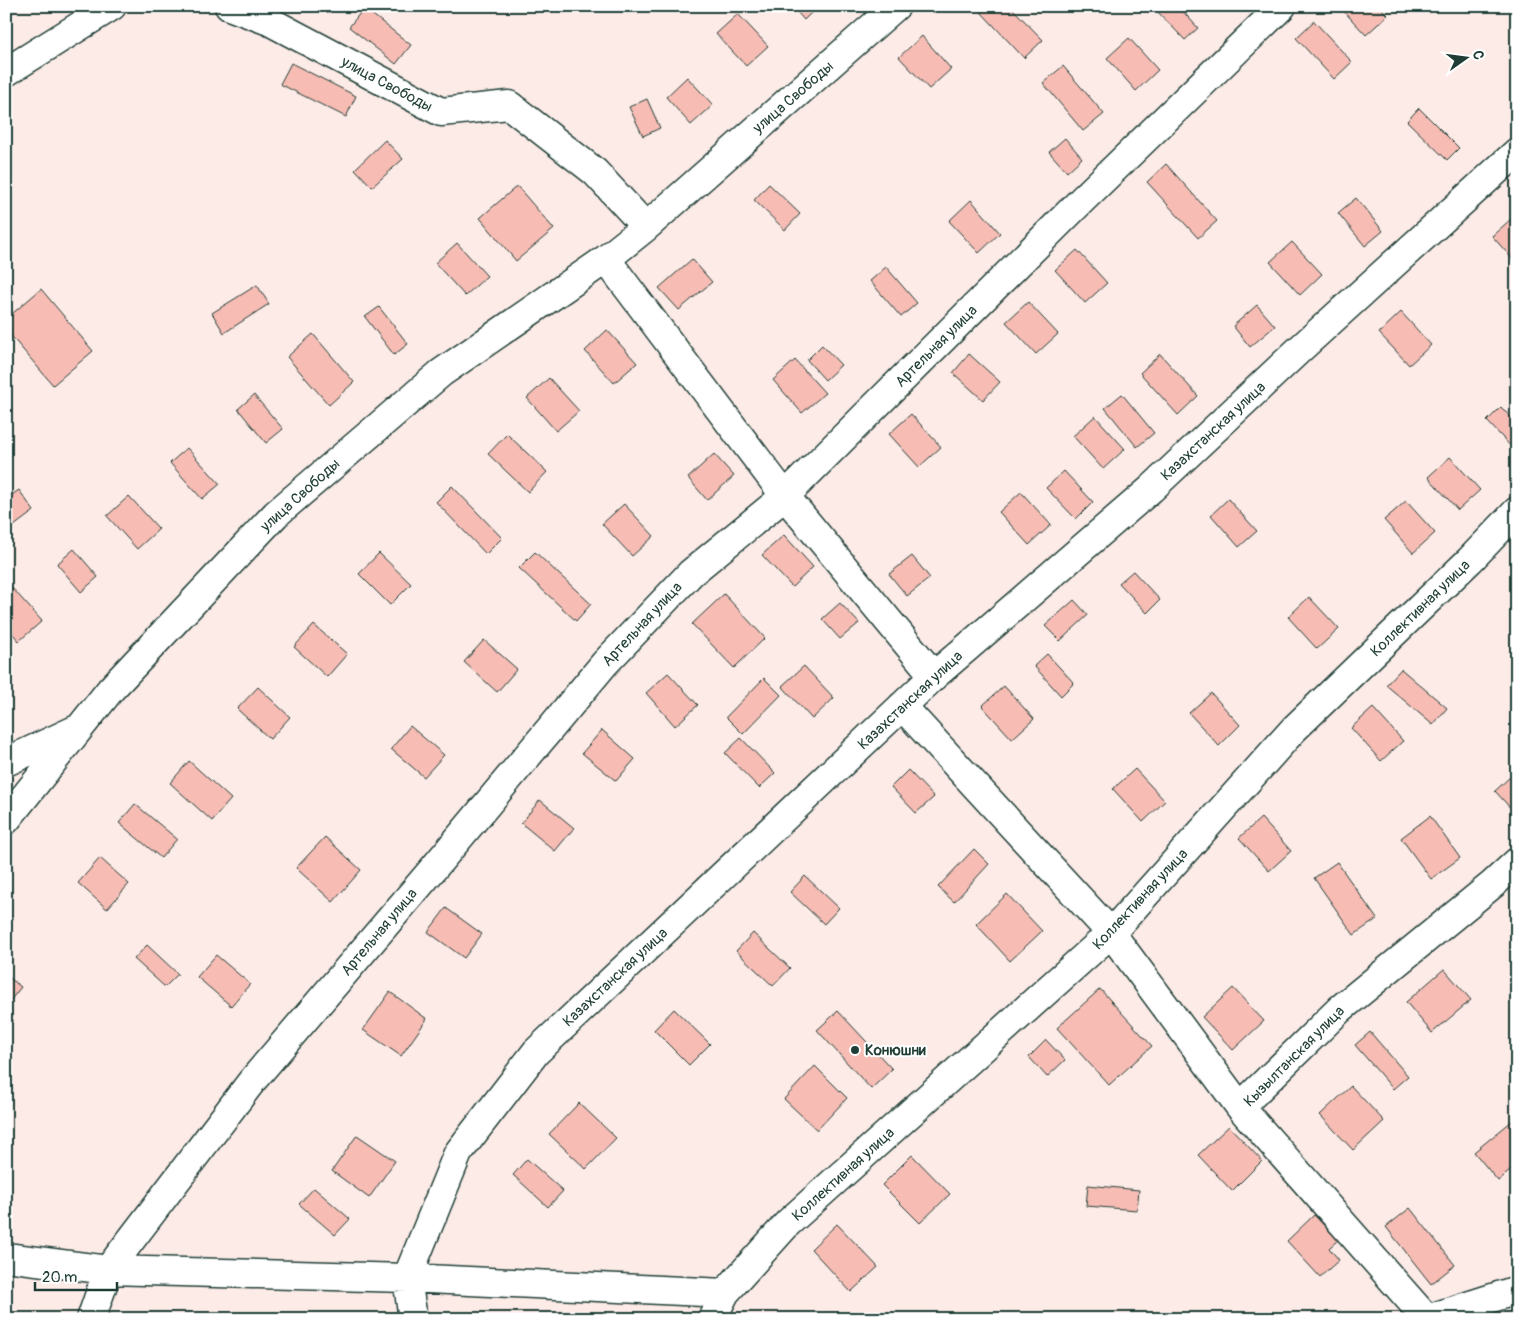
<svg xmlns="http://www.w3.org/2000/svg" width="1523" height="1325" viewBox="0 0 1523 1325" font-family="Pangolin,sans-serif">
  <rect width="100%" height="100%" fill="#fdebe8"/>
  <filter id="ink" filterUnits="userSpaceOnUse"><feTurbulence type="fractalNoise" baseFrequency=".02" numOctaves="2"/><feDisplacementMap in="SourceGraphic" scale="10" xChannelSelector="R" yChannelSelector="G"/><feConvolveMatrix kernelMatrix="1 2 1 2 8 2 1 2 1" color-interpolation-filters="sRGB"/></filter>
  <g filter="url(#ink)">
    <path fill="#f7bcb4" stroke="#1f3d34" d="M792,6H818L804,20Z
      M987,6H1010L1043,40L1024,58L981,12Z
      M1158,6H1178L1198,28L1185,40L1155,9Z
      M1339,6H1379L1388,15L1366,35Z
      M364,8L411,45L396,64L349,27Z
      M738,14L768,46L746,66L716,34Z
      M1314,21L1352,62L1334,79L1296,38Z
      M922,36L951,69L929,89L899,57Z
      M1129,38L1158,70L1136,91L1107,58Z
      M291,63L356,96L346,117L280,84Z
      M1063,66L1104,114L1083,131L1043,83Z
      M687,77L713,105L691,125L666,97Z
      M647,99L660,128L643,136L629,107Z
      M1419,108L1459,148L1447,160L1407,121Z
      M1065,138L1082,158L1067,172L1049,152Z
      M385,140L403,159L372,187L355,169Z
      M1166,164L1217,221L1198,238L1147,182Z
      M769,184L800,214L785,230L754,200Z
      M517,186L554,229L516,261L480,218Z
      M1356,198L1383,231L1365,246L1338,213Z
      M971,200L1000,233L979,253L949,221Z
      M1511,219L1517,225V264L1492,236Z
      M1292,242L1322,274L1300,295L1270,262Z
      M457,243L487,276L465,296L435,263Z
      M1077,250L1107,283L1085,303L1055,270Z
      M692,259L712,282L679,310L659,288Z
      M886,267L917,303L901,317L870,281Z
      M257,285L269,304L224,333L212,313Z
      M41,289L93,351L53,385L6,330V319Z
      M1028,302L1058,334L1036,354L1006,322Z
      M1257,305L1275,326L1250,347L1233,326Z
      M379,307L408,344L394,355L365,317Z
      M1401,312L1431,345L1409,365L1379,333Z
      M607,330L637,363L614,383L585,351Z
      M313,334L354,382L329,405L287,357Z
      M822,345L841,365L825,380L807,360Z
      M969,354L1000,382L983,400L953,373Z
      M1160,354L1198,396L1178,415L1140,373Z
      M795,360L825,393L802,413L773,380Z
      M549,378L579,411L556,431L527,398Z
      M1122,394L1154,433L1137,447L1105,408Z
      M254,395L283,429L266,443L238,409Z
      M1501,407L1517,424V453L1487,421Z
      M911,414L941,447L919,467L889,434Z
      M1095,416L1125,449L1103,469L1073,436Z
      M507,434L547,472L528,492L488,454Z
      M187,448L220,484L202,499L170,463Z
      M714,454L734,476L707,500L688,478Z
      M1450,457L1480,490L1458,510L1428,477Z
      M1064,471L1093,502L1076,519L1046,488Z
      M452,486L502,538L486,554L436,502Z
      M19,490L34,511L6,532V499Z
      M1021,492L1051,525L1029,545L999,512Z
      M129,496L159,529L137,549L107,516Z
      M1228,499L1257,531L1239,547L1211,515Z
      M1406,501L1435,533L1413,553L1384,520Z
      M624,504L654,536L632,556L602,524Z
      M784,535L813,567L792,587L762,555Z
      M74,549L98,577L81,592L57,564Z
      M535,552L591,604L576,621L519,568Z
      M379,553L411,584L390,605L359,574Z
      M912,556L930,578L907,596L889,574Z
      M1133,571L1160,600L1147,613L1119,583Z
      M12,588L42,621L19,641L6,626V593Z
      M724,594L765,638L734,668L692,624Z
      M1309,597L1339,629L1317,649L1288,617Z
      M1074,600L1088,615L1060,641L1045,626Z
      M840,603L859,623L840,639L822,619Z
      M314,625L347,654L327,677L294,647Z
      M484,640L517,669L497,692L464,662Z
      M1047,654L1074,683L1061,696L1034,666Z
      M804,666L834,698L812,719L782,686Z
      M1401,669L1447,708L1433,725L1386,685Z
      M668,673L698,705L675,726L646,693Z
      M764,678L781,695L743,734L726,717Z
      M1004,686L1034,719L1012,739L982,706Z
      M258,687L290,717L270,739L237,709Z
      M1211,693L1240,725L1219,746L1189,713Z
      M1373,708L1403,741L1381,761L1351,728Z
      M410,726L444,755L424,777L391,749Z
      M602,730L635,759L616,781L582,753Z
      M741,738L775,773L759,788L725,753Z
      M189,761L231,799L212,821L170,783Z
      M1135,769L1165,801L1143,822L1113,789Z
      M908,770L934,797L916,813L891,787Z
      M1511,776L1517,782V811L1515,813L1495,791Z
      M540,800L574,828L555,851L521,823Z
      M135,804L177,839L161,858L119,823Z
      M1430,816L1460,858L1431,879L1401,838Z
      M1261,818L1291,851L1269,871L1239,838Z
      M325,837L361,870L333,902L296,868Z
      M974,849L989,864L954,902L938,887Z
      M100,858L129,884L107,909L78,883Z
      M1337,862L1377,919L1354,935L1314,878Z
      M805,876L839,908L824,924L790,892Z
      M1007,894L1042,931L1010,961L976,924Z
      M446,908L482,934L464,958L428,932Z
      M753,933L790,968L773,986L736,951Z
      M147,945L178,974L165,987L134,959Z
      M216,955L250,984L231,1006L197,977Z
      M1444,969L1471,1000L1432,1033L1406,1002Z
      M6,975L21,987L6,1006Z
      M1233,988L1264,1021L1233,1050L1202,1017Z
      M1100,989L1152,1046L1109,1085L1057,1028Z
      M390,992L427,1019L401,1056L363,1030Z
      M674,1009L710,1044L689,1065L654,1030Z
      M838,1011L892,1069L871,1089L817,1030Z
      M1370,1032L1408,1076L1393,1089L1355,1045Z
      M1046,1040L1065,1060L1047,1077L1029,1057Z
      M815,1066L847,1098L817,1130L784,1099Z
      M1351,1086L1384,1121L1353,1150L1320,1115Z
      M579,1103L616,1138L586,1169L549,1134Z
      M1512,1121L1517,1126V1165L1498,1181L1474,1152Z
      M1229,1126L1262,1161L1232,1191L1198,1155Z
      M357,1135L395,1161L369,1198L332,1171Z
      M912,1155L950,1194L920,1223L882,1185Z
      M527,1159L563,1191L548,1207L513,1175Z
      M1088,1185L1139,1190L1137,1210L1086,1206Z
      M314,1188L350,1219L335,1235L299,1204Z
      M1410,1208L1455,1265L1431,1284L1386,1227Z
      M1314,1215L1338,1240L1329,1248L1339,1260L1320,1277L1287,1241Z
      M837,1224L878,1267L851,1292L811,1249Z"/>
    <g fill="none" stroke-linecap="round" stroke-linejoin="round">
      <g stroke="#1f3d34" stroke-width="31">
        <path id="minor" d="M229,6L269,21L441,112L509,105L595,172L646,227
          M6,72L112,6
          M606,259L785,496L934,676
          M902,706L1111,933L1240,1107
          M6,762L75,730
          M6,820L111,689L276,514L441,373L606,259L646,227L896,6
          M6,1257L108,1270L407,1278L725,1293
          M91,1319L108,1270L252,1081L433,869L605,663L691,573L785,496L1082,200L1282,6
          M413,1319L407,1278L458,1153L536,1052L934,676L1151,489L1300,349L1517,152
          M712,1319L725,1293L788,1223L1111,933L1294,729L1470,560L1517,511
          M1427,1319L1240,1107L1340,1009L1493,884L1517,862
          M1427,1319L1517,1290"/>
      </g>
      <use href="#minor" stroke="#fff" stroke-width="28"/>
    </g>
  </g>
  <circle fill="#1f3d34" stroke="#fff" stroke-width="2" cx="855" cy="1050" r="5"/>
  <g text-anchor="middle" stroke-width="4" stroke-linejoin="round" paint-order="stroke">
    <g font-size="15" fill="#1f3d34" stroke="#fff">
      <text transform="translate(387 84) rotate(28)" y="5">улица Свободы</text>
      <text transform="translate(793 97) rotate(-41)" y="5">улица Свободы</text>
      <text transform="translate(936 346) rotate(-45)" y="5">Артельная улица</text>
      <text transform="translate(1213 431) rotate(-43)" y="5">Казахстанская улица</text>
      <text transform="translate(300 495) rotate(-42)" y="5">улица Свободы</text>
      <text transform="translate(1420 608) rotate(-44)" y="5">Коллективная улица</text>
      <text transform="translate(642 624) rotate(-47)" y="5">Артельная улица</text>
      <text transform="translate(910 700) rotate(-43)" y="5">Казахстанская улица</text>
      <text transform="translate(1140 899) rotate(-47)" y="5">Коллективная улица</text>
      <text transform="translate(379 932) rotate(-50)" y="5">Артельная улица</text>
      <text transform="translate(615 977) rotate(-43)" y="5">Казахстанская улица</text>
      <text transform="translate(1294 1056) rotate(-45)" y="5">Кызылтанская улица</text>
      <text transform="translate(843 1174) rotate(-42)" y="5">Коллективная улица</text>
    </g>
    <g font-size="15" font-weight="bold" fill="#1f3d34" stroke="#fff" text-anchor="start">
      <text x="865" y="1055">Конюшни</text>
    </g>
  </g>
  <rect width="1523" height="1325" fill="none" stroke="#fff" stroke-width="25"/>
  <rect x="12" y="12" width="1498" height="1300" fill="none" stroke="#1f3d34" stroke-width="2" filter="url(#ink)"/>
  <g transform="translate(1466 58) rotate(76)" stroke="#ffffff" stroke-width="4" paint-order="stroke">
  <path d="M0-4L9 19L0 12L-9 19Z" fill="#1f3d34"/>
  <text y="-8" font-size="14" font-weight="bold" text-anchor="middle" fill="#1f3d34">С</text>
  </g>
  <path d="M35 1282v8h82v-8" fill="none" stroke="#1f3d34" stroke-width="2.5"/>
  <text x="42" y="1282" font-size="15" fill="#1f3d34" stroke="#ffffff" stroke-width="4" paint-order="stroke">20 m</text>
</svg>
